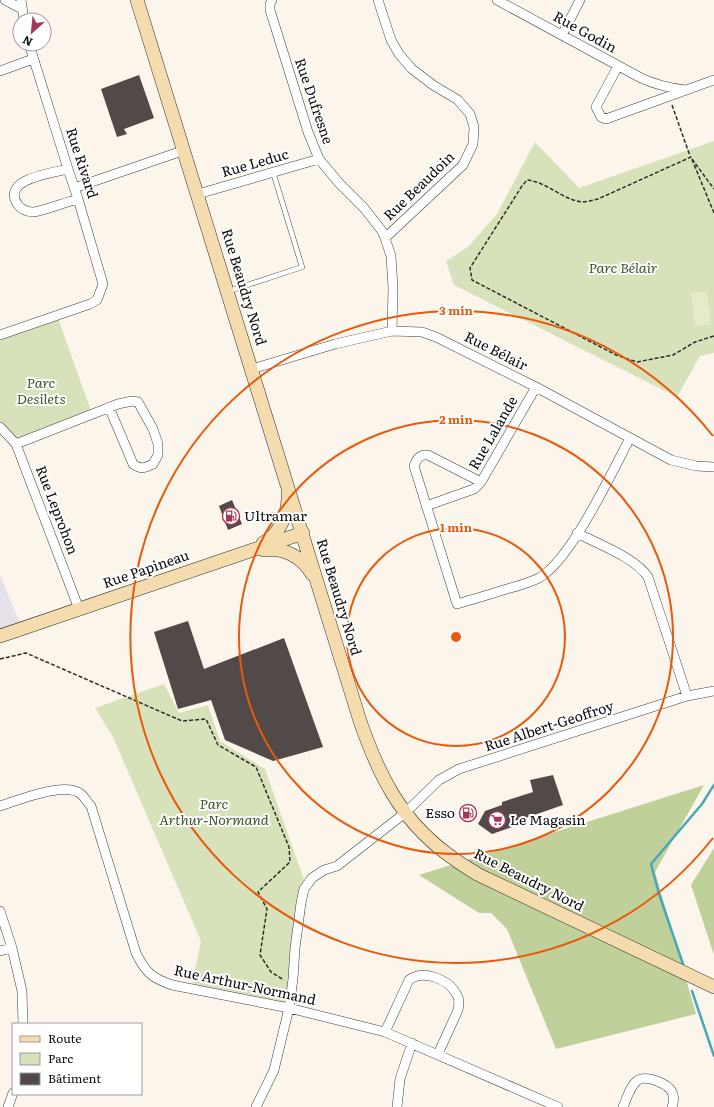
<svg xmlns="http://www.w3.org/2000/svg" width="714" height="1107" viewBox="0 0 714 1107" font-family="Literata,serif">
  <rect width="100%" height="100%" fill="#fcf5eb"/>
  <path fill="#e6e0e9" d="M0,575L20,623L0,630Z"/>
  <path fill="#d8e2ba" d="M714,141V353L700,356L677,397L454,285L446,261L468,247L497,214L535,142L579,188Z
    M57,315L92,414L16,444L0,427V335Z
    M164,684L179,713L208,705L220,741L265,769L304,880L289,1008L192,985L201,941L113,737L95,708Z"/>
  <path fill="#c0d09b" d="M704,785L655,872L696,1014L556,1049L507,929L491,913H479L419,875Z
    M714,848V955L691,885Z"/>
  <path fill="#e7eaca" d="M707,292L711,324L695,326L691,293Z"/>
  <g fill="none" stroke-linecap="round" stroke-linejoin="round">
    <path stroke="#47a8ba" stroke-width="2.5" d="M683,964L659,894L651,864L702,804L714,785
      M692,991L714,1056"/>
  </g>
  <path fill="#524a49" d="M139,75L154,118L124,129L127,134L117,137L101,89Z
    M232,500L242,524L228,530L219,506Z
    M188,621L204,669L284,638L323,747L273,761L225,740L211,700L178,709L154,632Z
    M553,775L563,805L511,823L512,827L492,834L478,824L485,811L502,805V802L533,792L530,780Z"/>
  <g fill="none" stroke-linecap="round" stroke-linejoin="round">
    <g stroke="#3e3e3e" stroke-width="5.5">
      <path id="lane" d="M229,291L302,267L273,172"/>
    </g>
    <g stroke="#3e3e3e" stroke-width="10">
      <path id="street" d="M5,0L22,9
        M21,0L24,20
        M272,0L270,4V10L308,132L319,159L339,183L364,208L382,231L385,238L391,256L393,288L392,331
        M378,0L391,40L399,54L412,69L433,85L458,100L470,114L474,127L473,144L463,165L385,238
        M497,0L641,78C656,85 669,88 686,90
        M562,35L580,0
        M618,66L596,107L601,117L606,119L714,80
        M0,71L33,59
        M68,169C52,173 0,179 18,205C22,210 28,212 34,212C46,210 66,202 78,199
        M74,188L185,150
        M198,194L319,159
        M0,335L90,304L97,300L103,284L78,199L68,169L29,44
        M252,369L335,344L392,331L422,332L436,337L536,387L671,460L696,466L714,467
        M0,427L16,444L79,609
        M16,444L118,404L132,401L138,402L153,429L158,444V455L153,464C145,468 141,470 133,464L109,407
        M481,482L428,455C419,454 417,459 414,466L457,604C474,599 491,594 507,589C518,586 529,583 539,578C571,560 612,472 630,438
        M426,506L474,489L481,482L536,387
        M577,533C598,544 636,558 648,577L687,696
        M0,806C19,800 64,781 81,794C85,797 87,803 91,806L136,953C146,973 152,978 172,985L289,1008L385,1032L558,1107
        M0,911L12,948L22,991L23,1024
        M0,951L12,948
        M385,1032L409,980C423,969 449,979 457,995C460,1000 459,1005 458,1010L438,1054
        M8,1107L13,1093
        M256,1107L274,1070L289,1008L293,979L295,948L301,903L304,889L312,878L324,870L337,866L405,813L439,780L459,769L687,696L714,691
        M397,1107L400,1079L412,1043
        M623,1107C627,1098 630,1086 638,1080C647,1075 671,1084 673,1095C674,1098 673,1104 672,1107"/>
    </g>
    <g stroke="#2d2d2d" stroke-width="14">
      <path id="secondary" d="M137,0L360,721C378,773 400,819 446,853C456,861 466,867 477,874L714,987
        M263,543C281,533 289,512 288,493
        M264,550C284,547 302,557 312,574
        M0,636L303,533"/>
    </g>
    <path stroke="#2d2d2d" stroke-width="1.5" stroke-dasharray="4 2" stroke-linecap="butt" d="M672,105L690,156
      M692,159L714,189
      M714,213L691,157L598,199C593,200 587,202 582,202C563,200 547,182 527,180L522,186L470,268L472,280L616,355L637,362L673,355L695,342L714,336
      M0,659L26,653L182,721L206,719L218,745L256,767L289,847L290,862L258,892L267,909L260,955L271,972L284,980"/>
    <use href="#lane" stroke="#fff" stroke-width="4.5"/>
    <use href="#street" stroke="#fff" stroke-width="9"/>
    <use href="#secondary" stroke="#f4dcae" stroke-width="13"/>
  </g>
  <g fill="none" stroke="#e8590c" stroke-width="2">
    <circle cx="456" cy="637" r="109"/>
    <circle cx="456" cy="637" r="217"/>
    <path d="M713 838A326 326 0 1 1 713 436"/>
  </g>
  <defs>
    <g id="fuel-ring" transform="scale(0.9)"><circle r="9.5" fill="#fff" stroke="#a73656" stroke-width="1.5"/><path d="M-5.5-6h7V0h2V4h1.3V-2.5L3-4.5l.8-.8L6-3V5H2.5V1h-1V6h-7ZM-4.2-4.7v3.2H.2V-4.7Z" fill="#a73656"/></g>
    <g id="supermarket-ring" transform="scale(0.9)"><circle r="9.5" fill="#fff" stroke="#a73656" stroke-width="1.5"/><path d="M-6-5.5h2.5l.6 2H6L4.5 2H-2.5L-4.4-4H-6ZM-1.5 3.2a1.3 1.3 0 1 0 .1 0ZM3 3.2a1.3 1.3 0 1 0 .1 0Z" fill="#a73656"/></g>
  </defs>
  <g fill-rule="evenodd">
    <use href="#fuel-ring" x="231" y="516"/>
    <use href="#fuel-ring" x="468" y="813"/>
    <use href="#supermarket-ring" x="497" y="820"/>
  </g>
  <g text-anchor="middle" stroke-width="4" stroke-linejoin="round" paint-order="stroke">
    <g font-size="14" fill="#0b0b0b" stroke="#fff">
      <text transform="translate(585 32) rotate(29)" y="5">Rue Godin</text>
      <text transform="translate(314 101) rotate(71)" y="5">Rue Dufresne</text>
      <text transform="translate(82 163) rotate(72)" y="5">Rue Rivard</text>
      <text transform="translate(255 163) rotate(-16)" y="5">Rue Leduc</text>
      <text transform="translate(419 186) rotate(-44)" y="5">Rue Beaudoin</text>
      <text transform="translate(244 287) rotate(73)" y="5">Rue Beaudry Nord</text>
      <text transform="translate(496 351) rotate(27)" y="5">Rue Bélair</text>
      <text transform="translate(493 433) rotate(-60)" y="5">Rue Lalande</text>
      <text transform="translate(57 510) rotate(69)" y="5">Rue Leprohon</text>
      <text transform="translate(146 569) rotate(-19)" y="5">Rue Papineau</text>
      <text transform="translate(339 597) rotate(73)" y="5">Rue Beaudry Nord</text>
      <text transform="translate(549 726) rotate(-18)" y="5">Rue Albert-Geoffroy</text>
      <text transform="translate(529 880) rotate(27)" y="5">Rue Beaudry Nord</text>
      <text transform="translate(245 985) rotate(12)" y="5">Rue Arthur-Normand</text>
    </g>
    <g font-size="14" font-style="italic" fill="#3c5925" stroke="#fff">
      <text x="623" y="273">Parc Bélair</text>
      <text x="41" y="388">Parc<tspan x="41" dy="16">Desilets</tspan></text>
      <text x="214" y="809">Parc<tspan x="214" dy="16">Arthur-Normand</tspan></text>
    </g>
    <g font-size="14" fill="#0b0b0b" stroke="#fff" text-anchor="start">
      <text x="244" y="521">Ultramar</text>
      <text x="455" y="818" text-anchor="end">Esso</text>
      <text x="510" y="825">Le Magasin</text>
    </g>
  </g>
  <circle cx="456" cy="637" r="6" fill="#e8590c" stroke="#fff" stroke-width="2"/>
  <g font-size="12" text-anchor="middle" font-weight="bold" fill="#e8590c" stroke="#fff" stroke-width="4" stroke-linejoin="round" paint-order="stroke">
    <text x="456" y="315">3 min</text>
    <text x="456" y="424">2 min</text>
    <text x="456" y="532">1 min</text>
  </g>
  <rect x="12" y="1023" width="130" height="72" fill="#ffffff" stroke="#9d9d9d"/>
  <rect x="20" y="1036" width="20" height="6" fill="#f4dcae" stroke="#9d9d9d"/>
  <text x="48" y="1043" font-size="12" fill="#0b0b0b">Route</text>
  <rect x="20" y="1053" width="20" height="12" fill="#d8e2ba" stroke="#9d9d9d"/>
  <text x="48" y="1063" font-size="12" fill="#0b0b0b">Parc</text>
  <rect x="20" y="1073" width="20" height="12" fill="#524a49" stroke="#9d9d9d"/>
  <text x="48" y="1083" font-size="12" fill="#0b0b0b">Bâtiment</text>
  <g transform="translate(32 32) rotate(207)"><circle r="19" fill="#ffffff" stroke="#9d9d9d"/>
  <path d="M0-3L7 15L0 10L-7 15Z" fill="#a73656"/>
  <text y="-6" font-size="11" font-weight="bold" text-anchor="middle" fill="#0b0b0b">N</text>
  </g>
</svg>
